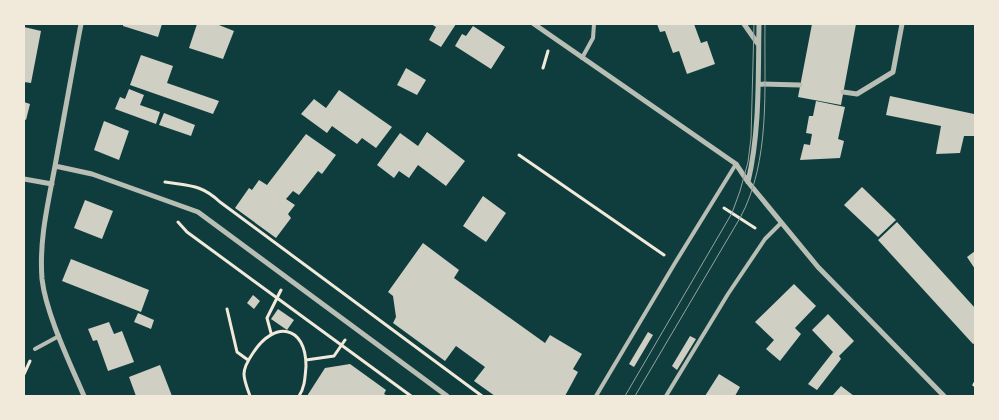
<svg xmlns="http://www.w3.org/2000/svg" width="999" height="420" viewBox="0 0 999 420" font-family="'Alegreya Sans',sans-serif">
  <rect width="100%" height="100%" fill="#0f3d3e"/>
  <path fill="#cfcfc3" d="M123,24H162L158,37L123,26Z
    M197,24H220L219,25L234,31L223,59L189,48Z
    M431,24H456L441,47L429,40L436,27Z
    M657,24H694L701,43L707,41L715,64L687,74L679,51L673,53L665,31L660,32Z
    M812,24H856L841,105L798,97Z
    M473,26L505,47L491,69L455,46L462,34L466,36Z
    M24,27L41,31L31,83L24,82Z
    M141,55L173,66L167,83L219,101L213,114L130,85Z
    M406,68L426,80L417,95L397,85Z
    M129,89L144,95L140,105L160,112L156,124L115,109L120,97L125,99Z
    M339,90L392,127L376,148L362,138L357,144L332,126L327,133L301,114L314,99L326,108Z
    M890,96L974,114L975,113V136H964L960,153L936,154L941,126L886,115Z
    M816,101L845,107L838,139L844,141L840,158L800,160L804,144L810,145L812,134L806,133L809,116H813Z
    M24,102L30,104L26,120L24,119Z
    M164,113L195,125L191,136L159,125Z
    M104,121L129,131L119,160L94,150Z
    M427,132L465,161L446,186L418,165L409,178L399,171L394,178L377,165L400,133L418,146Z
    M306,134L336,155L322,174L318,171L299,195L293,191L286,199L295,205L288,214L291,218L276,238L235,208L249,188L252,190L259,180L267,185Z
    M862,187L896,220L878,237L844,205Z
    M483,196L506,213L486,242L463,226Z
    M85,200L113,211L102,239L74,228Z
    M897,222L975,308V343L973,344L878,240Z
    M423,243L459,270L454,278L545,343L550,335L582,354L573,369L578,372L565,396H495L474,381L485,367L456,346L445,361L393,323L396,317L393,296L388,292Z
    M975,251V269L967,257Z
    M71,259L149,290L141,312L62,281Z
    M794,284L816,306L795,328L801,334L780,361L766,349L774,340L755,322Z
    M253,295L260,301L254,309L247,303Z
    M278,309L294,320L287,330L271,319Z
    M138,313L154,320L151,329L134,322Z
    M828,314L854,341L839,356L841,359L817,390L808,384L833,352L812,330Z
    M109,322L114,334L122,331L134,362L108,371L97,340L93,341L88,329Z
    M648,332L653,335L634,367L629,364Z
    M690,336L696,339L677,370L672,366Z
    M350,364L386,390L384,394L388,396H307L325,368Z
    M160,365L172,396H136L129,377Z
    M719,374L740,387L735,396H705Z
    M841,386L854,396H832Z"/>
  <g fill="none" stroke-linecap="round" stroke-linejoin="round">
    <path stroke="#f1e9da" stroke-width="3" d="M543,68L548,51
      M519,155L664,255
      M165,182C189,186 201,184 220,202L482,396
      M724,208L755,228
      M178,222L187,232L411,396
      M227,309L237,352L248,360
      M271,333L267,318L281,290
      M306,360L334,356L345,340
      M24,374L30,361
      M974,385L975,383
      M250,396C248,390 244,381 244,374C244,366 249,359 253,353C274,320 306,325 306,366C305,377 305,387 299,396"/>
    <path stroke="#b8beb3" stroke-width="4" d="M582,58L593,38L594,24
      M35,349L59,336
      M596,396L675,263L736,164
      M666,396L728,294L765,239L781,223"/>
    <path stroke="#b8beb3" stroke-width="5" d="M81,24C72,71 64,118 55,166C48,204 39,239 42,279C46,314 70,363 84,396
      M534,24L736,164L748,182L818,267L944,396
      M744,24L758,44
      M758,84L800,85
      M843,92L857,94L893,72L902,24
      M55,166L92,174L198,212L447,396
      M24,179L52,184
      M748,182C760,131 758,76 759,24"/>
    <path stroke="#97a49c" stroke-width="1" d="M625,396L732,213L740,191L748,162L751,138L754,24
      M635,396L740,218C771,161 764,88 765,24"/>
  </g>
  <rect width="999" height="420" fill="none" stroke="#f1e9da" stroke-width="50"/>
</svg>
